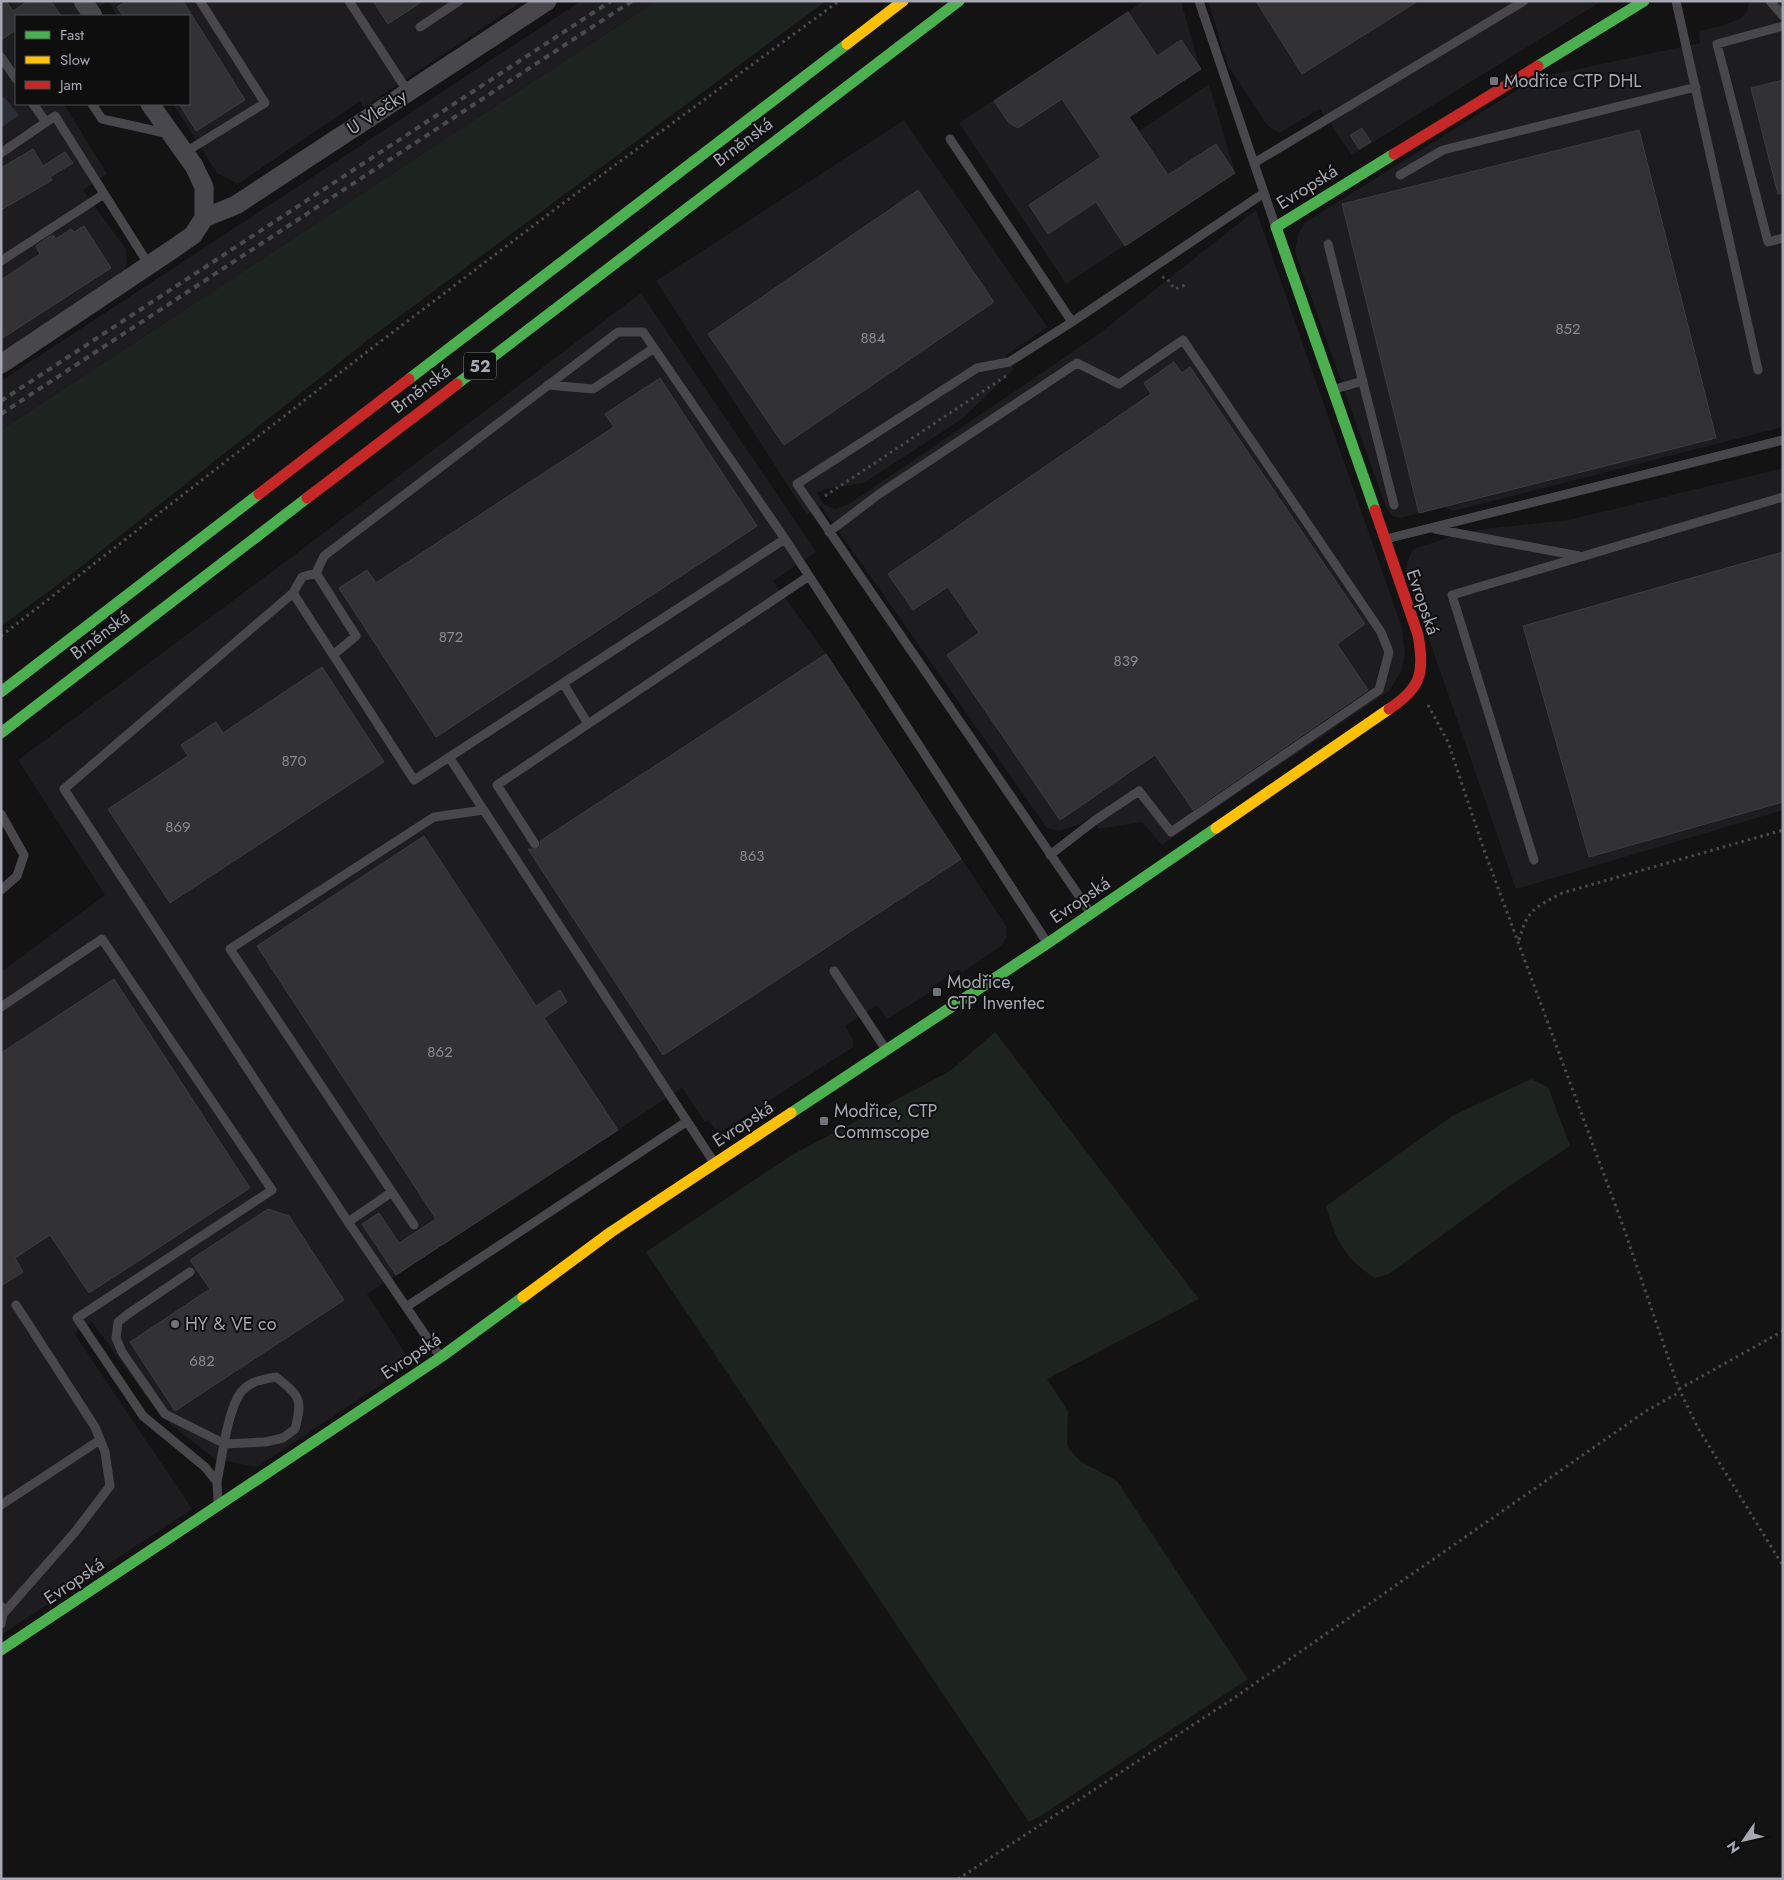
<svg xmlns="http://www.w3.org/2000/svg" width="1784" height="1880" viewBox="0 0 1784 1880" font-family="Jost,sans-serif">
  <rect width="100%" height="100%" fill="#131313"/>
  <path fill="#1d1d1f" d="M1,1H523L364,107L360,101L238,184L217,173L173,104H189V16H117L108,1L86,16H16V104H64L107,174L83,190L126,249L127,263L121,281L1,359Z
    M581,1H656L1,430V381Z
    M1144,1H1181L1200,69L1129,117L1139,131L1209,84L1235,173L1066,284L959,123Z
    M1208,1H1602L1352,155L1320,109L1279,133L1268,126L1228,66Z
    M1749,1H1783V427L1453,511L1443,506L1401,518L1393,516L1386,507L1295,252L1298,234L1306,222L1536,78L1700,43L1699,31L1718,27L1740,19L1747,11Z
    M904,120L1047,327L1005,356L1014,369L962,419L864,483L825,489L817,493L823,504L835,509L849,504L1096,336L1256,210L1402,628L1405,653L1401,672L1389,691L1162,845L1142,822L1099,829L1090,817L1082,823L1066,829L1059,831L1047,828L821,506L807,515L656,281Z
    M641,293L816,552L773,581L826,654L1006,926V938L1001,946L963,972L957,970L934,986V990L887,1019L877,1005L845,1026L853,1040V1047L722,1131L715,1129L708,1120L705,1122L682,1088L450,1240L449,1239L441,1244L442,1245L367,1294L412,1364L257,1467L215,1459L161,1417L92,1322L74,1333L192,1509L1,1635V972L105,895L18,760L293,556Z
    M1783,468V810L1516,889L1406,573L1407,563L1413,549L1460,534L1484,529L1569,520Z"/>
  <path fill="#1d231f" d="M656,1H826L373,336L59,584L1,626V430Z
    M995,1032L1199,1299L1047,1379L1068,1411L1067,1443L1069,1449L1080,1461L1117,1481L1248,1679L1042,1815L1029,1822L646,1252L792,1155L950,1071Z
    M1531,1079L1548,1087L1570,1146L1508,1187L1389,1274L1375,1278C1345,1259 1335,1239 1326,1206L1452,1116Z"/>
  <path fill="#2b3037" d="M4,97L19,115L1,128V99Z"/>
  <path fill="#323234" stroke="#3c3d3f" d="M1,1H6L13,11L28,1H51L61,16H16V30L1,40Z
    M127,1H183L245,100L196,131L179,104H189V16H123L117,7Z
    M373,1H423L388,24Z
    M1256,1H1418L1302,74Z
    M1128,12L1157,56L1181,40L1201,69L1129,117L1168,175L1216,144L1235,173L1125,246L1096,202L1048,234L1029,205L1101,157L1062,99L1018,128L1009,123L994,101Z
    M1783,80V193L1778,194L1751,88Z
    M1362,128L1371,142L1359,149L1350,135Z
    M1639,130L1716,438L1419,513L1342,204Z
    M33,149L43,166L65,152L73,163L50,177L52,180L1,210V168Z
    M918,190L994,302L784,445L708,334Z
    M84,226L111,268L1,339V280L40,254L36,246L50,236H54L56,239L71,229L74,232Z
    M1174,362L1182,373L1190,367L1365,624L1337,644L1368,690L1193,810L1155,755L1060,820L947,655L979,633L948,587L913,610L888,574L1151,394L1144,383Z
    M660,378L757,526L436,737L339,588L367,570L376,583L455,531L614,427L605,414Z
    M1783,552V802L1589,857L1523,626Z
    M826,654L961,859L663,1055L528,849H539L541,844L540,841Z
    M322,667L384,762L170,903L108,809L188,756L181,745L216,722L223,733Z
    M424,836L536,1006L560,990L567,1002L544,1018L618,1130L396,1275L362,1224L379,1213L399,1243L436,1219L257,946Z
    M114,979L250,1188L89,1293L50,1235L15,1258L23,1272L1,1286V1053Z
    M268,1209L289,1216L344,1300L175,1411L130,1342L210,1289L190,1260Z"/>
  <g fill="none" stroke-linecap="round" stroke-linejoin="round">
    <path stroke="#494a4d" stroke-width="3" stroke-dasharray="2.5 4" stroke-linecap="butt" d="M1162,277L1166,278L1175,289L1185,285
      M825,496L1006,376
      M1,636L372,348L562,204L839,1
      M1428,705L1448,742L1484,850L1623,1226L1679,1389L1698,1428L1783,1566
      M1519,940C1528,908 1535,908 1562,893L1783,830
      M1679,1389L1783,1331
      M958,1879L1234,1698L1646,1411L1680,1392"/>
    <path stroke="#48484c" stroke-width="9" d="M349,1L408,92
      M1199,1L1275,225
      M1676,1L1758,370
      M1770,1L1783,16
      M1783,26L1717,44L1768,242L1783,238
      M420,27L459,1
      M1,57L16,79
      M33,104L46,122
      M92,104L102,119L170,134
      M950,139L1072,322
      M1,153L55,116L149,265
      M184,153L265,103L200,1
      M1254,163L1524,1
      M1400,175L1443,150L1696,87
      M1328,244L1394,505
      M1,261L104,194
      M548,385L593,389L654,348
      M1335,389L1363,381
      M1435,529L1579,556
      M829,532L879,494L1077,363L1119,384L1183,340L1381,632L1389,652L1379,690L1171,832L1139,791L1094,821L1050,855
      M1386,539L1783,440
      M293,593L302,577L316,573
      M333,655L356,636L316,573L324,556L618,332H643L785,539
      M563,683L588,724
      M449,757L713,1161
      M1,814L24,855L17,876L1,890
      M535,844L497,785L809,576
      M1534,860L1452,595L1783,497
      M1090,912L797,484L977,368L1009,362L1072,322L1264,193
      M834,971L885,1048
      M1,1007L102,939L272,1190L77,1318L143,1416L205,1467L217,1482L218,1501
      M392,1192L348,1222L439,1355
      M348,1222L64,789L293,593L414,780L785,539L1046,941
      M414,1225L230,949L434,817L484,810
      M190,1272L128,1314L118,1322L116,1338L122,1352L165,1414L225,1444L265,1442L283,1438L295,1429C303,1399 300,1396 276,1377C264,1379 250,1381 241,1392C227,1411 222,1459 217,1482
      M406,1307L686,1122
      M1,1505L100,1440
      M1,1606L3,1614L1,1624
      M3,1614L75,1532L110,1486L105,1452L95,1427L16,1305"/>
    <path stroke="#48484c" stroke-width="19" d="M83,1L93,16
      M150,104L194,166L204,187V218
      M1,364L173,249L193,235L204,218L236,205L547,1"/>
    <path stroke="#4caf50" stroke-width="11" d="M1538,66L1644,1
      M409,379L847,44
      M457,384L959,1
      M1375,510L1276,227L1394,154
      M1,692L259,494
      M1,733L307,498
      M791,1113L1048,943L1216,828
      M1,1650L441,1357L523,1297"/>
    <path stroke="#ffc107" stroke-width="11" d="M847,44L903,1
      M1216,828L1389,709
      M523,1297L611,1232L791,1113"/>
    <path stroke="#c62828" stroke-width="11" d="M1394,154L1538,66
      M259,494L409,379
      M307,498L457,384
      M1375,510L1418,635C1425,673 1421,688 1389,709"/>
    <path stroke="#494a4c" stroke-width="4" stroke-dasharray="6 5" stroke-linecap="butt" d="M1,401L611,1
      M1,414L632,1"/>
  </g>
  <g fill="#73747b" stroke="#0e0e0f" stroke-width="2">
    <rect x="1489" y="76" width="10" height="10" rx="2.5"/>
    <rect x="932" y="987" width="10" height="10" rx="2.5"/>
    <rect x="819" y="1116" width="10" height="10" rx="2.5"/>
    <circle cx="175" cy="1324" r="5"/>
  </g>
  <g text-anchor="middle" stroke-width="4" stroke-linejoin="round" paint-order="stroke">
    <g font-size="15" fill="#898a93">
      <text x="1568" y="334">852</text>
      <text x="873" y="343">884</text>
      <text x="451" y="642">872</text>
      <text x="1126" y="666">839</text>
      <text x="294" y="766">870</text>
      <text x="178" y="832">869</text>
      <text x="752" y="861">863</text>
      <text x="440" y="1057">862</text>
      <text x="202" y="1366">682</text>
    </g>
    <rect fill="#0e0e0f" stroke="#787a82" stroke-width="1" x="464" y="352.5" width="32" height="27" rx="4"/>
    <g font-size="16" font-weight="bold" fill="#a6a8b3">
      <text x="480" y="372">52</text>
    </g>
    <g font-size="18" fill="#a6a8b3" stroke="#0e0e0f" text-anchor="start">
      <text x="1504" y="87">Modřice CTP DHL</text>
      <text x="947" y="988">Modřice,<tspan x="947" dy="21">CTP Inventec</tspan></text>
      <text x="834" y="1117">Modřice, CTP<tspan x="834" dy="21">Commscope</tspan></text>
      <text x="185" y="1330">HY &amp; VE co</text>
    </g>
    <g font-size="18" fill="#a6a8b3" stroke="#0e0e0f">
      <text transform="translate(377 112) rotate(-33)" y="6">U Vlečky</text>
      <text transform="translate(743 142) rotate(-37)" y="6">Brněnská</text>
      <text transform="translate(1307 187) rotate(-32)" y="6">Evropská</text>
      <text transform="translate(421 389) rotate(-37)" y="6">Brněnská</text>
      <text transform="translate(1423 602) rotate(71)" y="6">Evropská</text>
      <text transform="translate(100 635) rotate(-37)" y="6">Brněnská</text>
      <text transform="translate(1080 900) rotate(-34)" y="6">Evropská</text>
      <text transform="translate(743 1124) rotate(-33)" y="6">Evropská</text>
      <text transform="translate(411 1356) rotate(-34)" y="6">Evropská</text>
      <text transform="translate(74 1581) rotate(-34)" y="6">Evropská</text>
    </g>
  </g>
  <rect width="1784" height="1880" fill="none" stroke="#a6a8b3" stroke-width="5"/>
  <rect x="15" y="15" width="175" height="90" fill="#0e0e0f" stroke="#4b4c51"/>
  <rect x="25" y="31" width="25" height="8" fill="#4caf50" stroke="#4b4c51"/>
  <text x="60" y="40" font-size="15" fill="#a6a8b3">Fast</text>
  <rect x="25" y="56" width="25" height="8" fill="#ffc107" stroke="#4b4c51"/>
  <text x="60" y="65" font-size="15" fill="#a6a8b3">Slow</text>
  <rect x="25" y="81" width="25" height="8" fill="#c62828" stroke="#4b4c51"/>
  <text x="60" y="90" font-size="15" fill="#a6a8b3">Jam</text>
  <g transform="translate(1744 1840) rotate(236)" stroke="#0e0e0f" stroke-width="4" paint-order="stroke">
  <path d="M0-4L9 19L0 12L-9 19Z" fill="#a6a8b3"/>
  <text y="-8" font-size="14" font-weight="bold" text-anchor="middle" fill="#a6a8b3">N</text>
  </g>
</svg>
